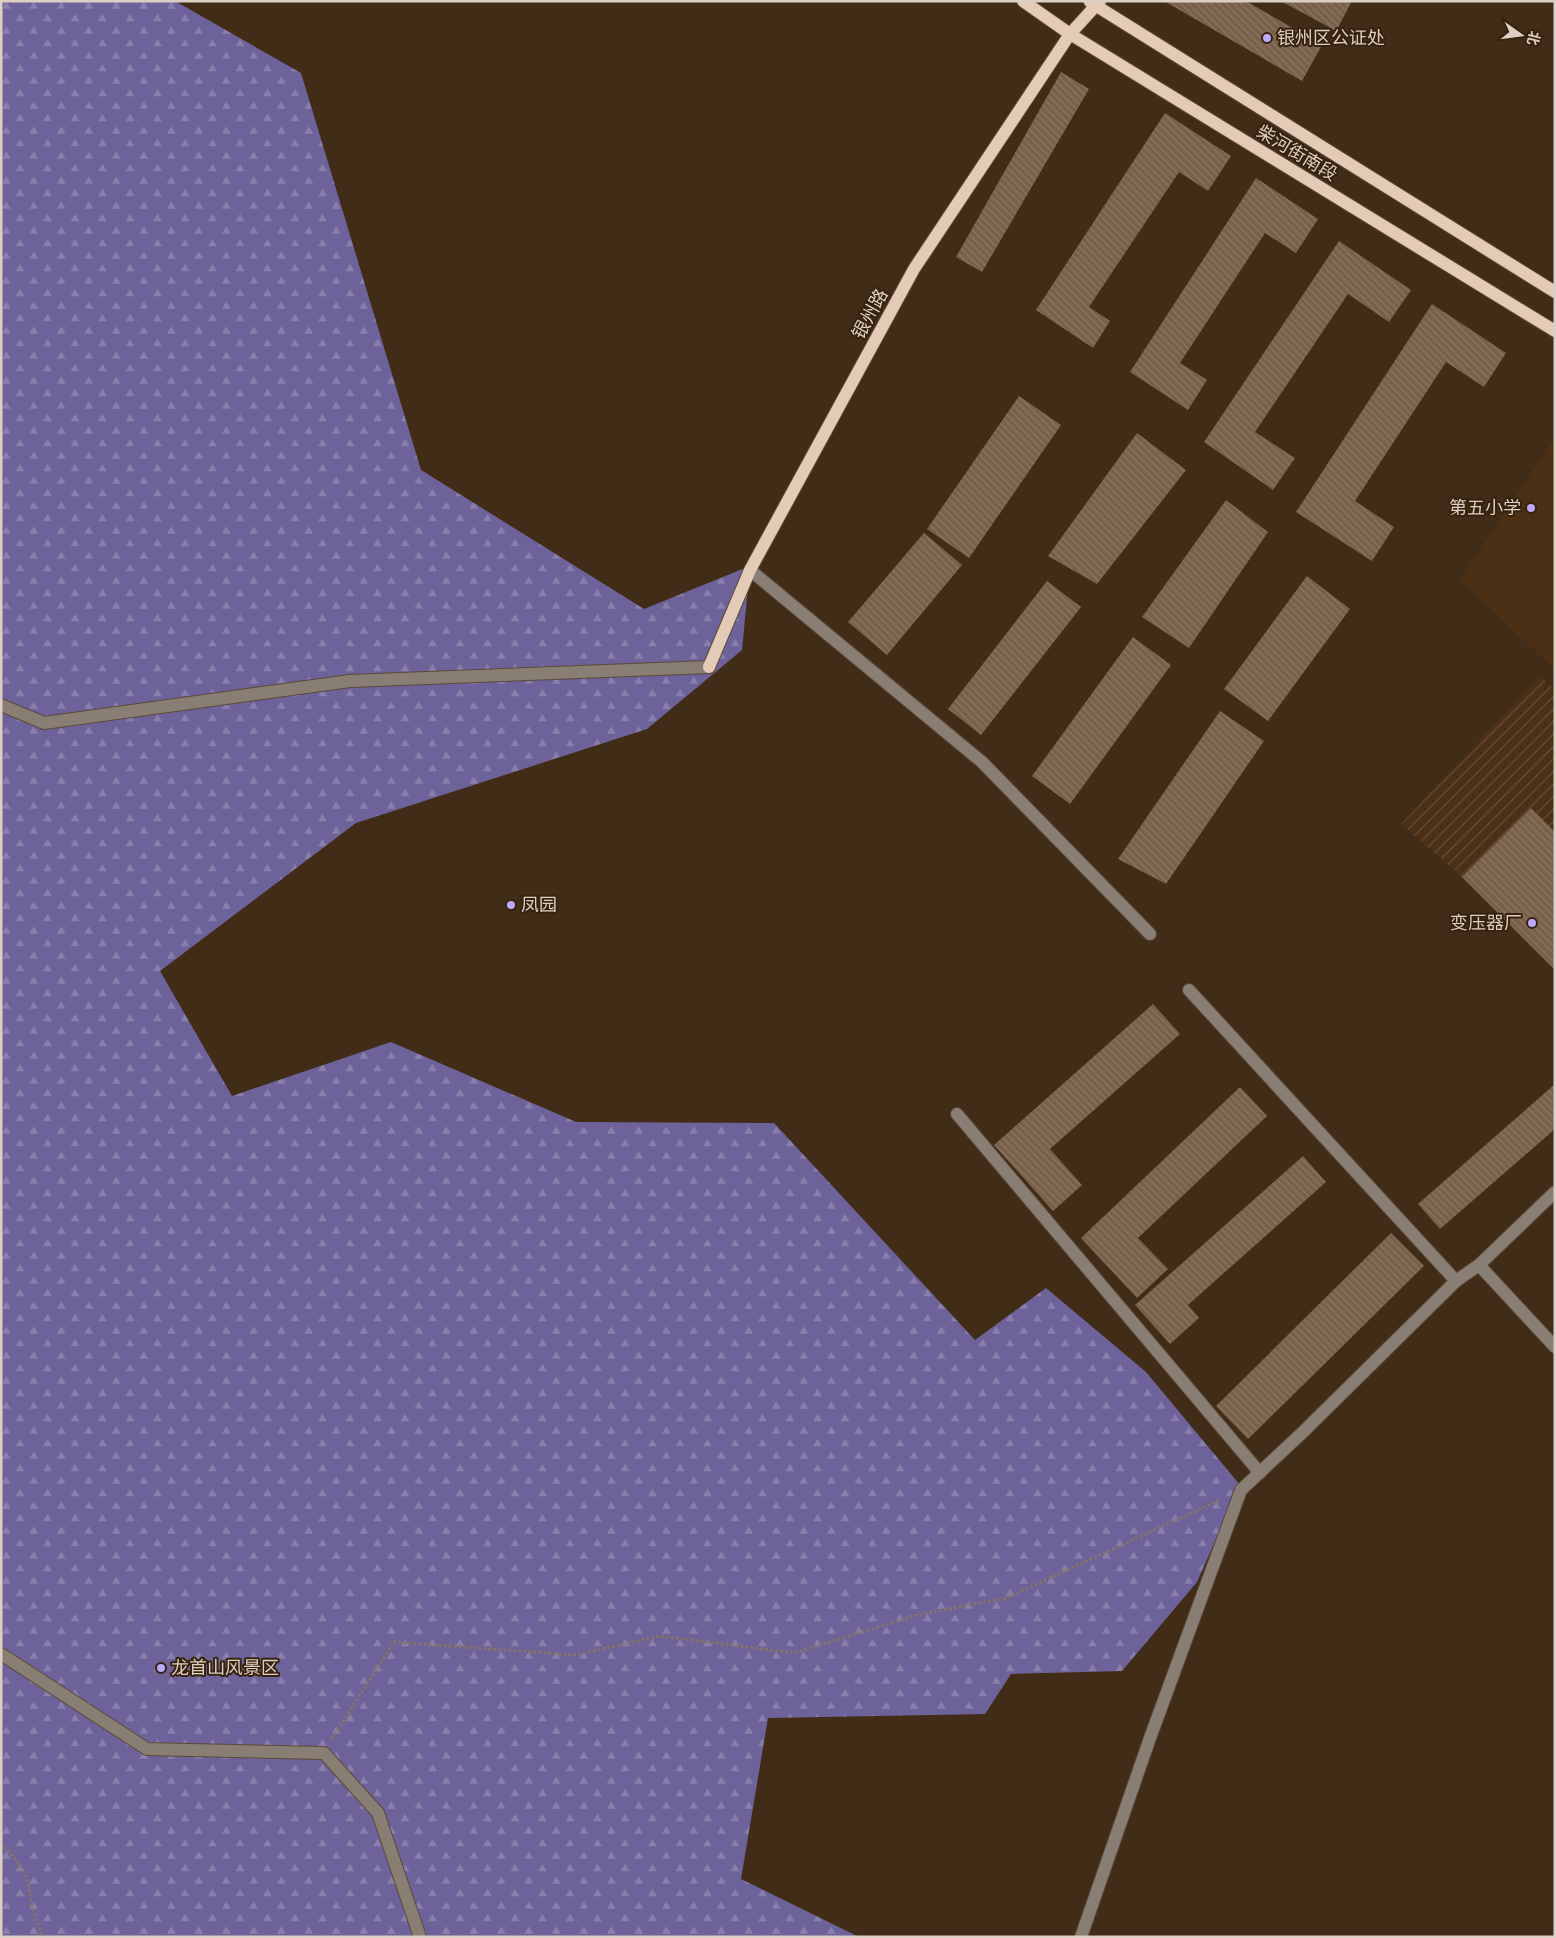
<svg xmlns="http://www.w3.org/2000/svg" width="1556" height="1938" viewBox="0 0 1556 1938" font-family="Signika,'Noto Sans SC',sans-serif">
  <defs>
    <pattern id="industrial-furrows" width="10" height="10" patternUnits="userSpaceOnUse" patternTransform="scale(1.25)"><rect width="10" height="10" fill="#4b3016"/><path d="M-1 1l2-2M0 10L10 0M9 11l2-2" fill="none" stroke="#644d36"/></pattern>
    <pattern id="forest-firs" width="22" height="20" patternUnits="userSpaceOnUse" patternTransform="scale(1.25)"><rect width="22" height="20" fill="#6e629a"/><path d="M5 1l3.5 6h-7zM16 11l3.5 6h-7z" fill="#897fab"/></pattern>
    <pattern id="building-back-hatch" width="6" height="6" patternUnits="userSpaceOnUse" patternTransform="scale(1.25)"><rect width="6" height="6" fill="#78604a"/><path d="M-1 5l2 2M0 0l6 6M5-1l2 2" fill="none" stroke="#8b7662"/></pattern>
  </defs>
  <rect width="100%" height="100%" fill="#412c17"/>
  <path fill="#4b3016" d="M1555,437V670L1460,580Z"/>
  <path fill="url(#industrial-furrows)" d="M1540,676L1555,690V970L1462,877L1401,824Z"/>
  <path fill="url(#forest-firs)" d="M1,1H175L301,73L421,470L644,609L750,566L742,650L647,729L356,823L160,971L232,1096L391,1042L576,1122L774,1123L975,1340L1046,1288L1146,1372L1240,1485L1197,1582L1122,1671L1011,1674L985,1714L768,1718L741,1879L859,1937H1Z"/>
  <path fill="url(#building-back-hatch)" d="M1164,1H1246L1322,45L1302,81Z
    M1281,1H1352L1336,31Z
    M1061,72L1089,89L982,272L956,257Z
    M1165,113L1231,156L1208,191L1179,172L1089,307L1110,321L1093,348L1036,310Z
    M1256,178L1318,219L1296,253L1265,233L1180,363L1207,380L1188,410L1130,372Z
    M1339,241L1411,290L1389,322L1348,294L1255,432L1295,458L1273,490L1204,442Z
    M1432,304L1506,353L1484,387L1446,362L1355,501L1394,527L1372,561L1296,512Z
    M1019,396L1061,425L969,558L927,529Z
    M1137,433L1186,470L1097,584L1048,556Z
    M1226,500L1268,532L1189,648L1142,617Z
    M924,533L962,565L887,655L848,622Z
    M1307,576L1350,609L1268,721L1224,689Z
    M1047,581L1081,607L981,735L948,709Z
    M1133,637L1171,665L1070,804L1032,776Z
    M1220,711L1264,741L1166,884L1118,859Z
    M1531,808L1555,832V970L1462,877Z
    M1153,1004L1180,1034L1050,1149L1082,1185L1053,1211L994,1145Z
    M1555,1084V1129L1440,1229L1418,1204Z
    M1240,1087L1267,1116L1138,1238L1168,1269L1137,1298L1081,1238Z
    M1303,1156L1326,1182L1188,1305L1199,1318L1170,1344L1135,1305Z
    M1391,1233L1424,1266L1248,1439L1216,1406Z"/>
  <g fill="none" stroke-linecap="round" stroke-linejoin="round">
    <g stroke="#5d4936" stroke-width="14">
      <path id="minor" d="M750,570L982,762L1150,934
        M1,705L44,723L350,681L709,667
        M1189,990L1456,1281
        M957,1114L1260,1473
        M1479,1265L1555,1347
        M1,1654L147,1749L324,1753L378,1813L420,1937
        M1081,1937L1150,1738L1241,1490L1303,1432L1456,1281L1479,1265L1555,1192"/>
    </g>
    <g stroke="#5d4936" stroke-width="14">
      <path id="major" d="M1023,1L1070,34L1555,331
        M1090,2L1555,292
        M709,667L750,570L914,269L1070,34L1100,1"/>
    </g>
    <path stroke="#877564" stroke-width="3" stroke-dasharray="2.5 2.5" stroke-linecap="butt" d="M332,1739L394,1642L575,1655L660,1636L794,1653L917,1615L1006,1598L1220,1500
      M1,1843L15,1859L28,1880L32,1906L42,1937"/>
    <use href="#minor" stroke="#897e74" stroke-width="12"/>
    <use href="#major" stroke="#e3cbb7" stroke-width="12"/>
  </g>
  <g fill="#baaaf7" stroke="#36220d" stroke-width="2">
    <circle cx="1267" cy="38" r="5"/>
    <circle cx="1531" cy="508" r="5"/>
    <circle cx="511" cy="905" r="5"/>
    <circle cx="1532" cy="923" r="5"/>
    <circle cx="161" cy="1668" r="5"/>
  </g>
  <g text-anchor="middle" stroke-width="4" stroke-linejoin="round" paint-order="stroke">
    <g font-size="18" fill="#ddcfc3" stroke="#36220d" text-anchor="start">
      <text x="1277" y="44">银州区公证处</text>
      <text x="1521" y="514" text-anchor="end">第五小学</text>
      <text x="521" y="911">凤园</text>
      <text x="1522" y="929" text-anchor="end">变压器厂</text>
      <text x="171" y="1674">龙首山风景区</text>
    </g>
    <g font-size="18" fill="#ddcfc3" stroke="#36220d">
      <text transform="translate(1297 153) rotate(31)" y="6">柴河街南段</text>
      <text transform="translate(870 314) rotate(-61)" y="6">银州路</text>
    </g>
  </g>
  <rect width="1556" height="1938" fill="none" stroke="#ddcfc3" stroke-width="5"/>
  <g transform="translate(1521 35) rotate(104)" stroke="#36220d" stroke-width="4" paint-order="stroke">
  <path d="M0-4L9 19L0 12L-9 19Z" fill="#ddcfc3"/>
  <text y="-8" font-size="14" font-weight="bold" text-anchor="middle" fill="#ddcfc3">北</text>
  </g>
</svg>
